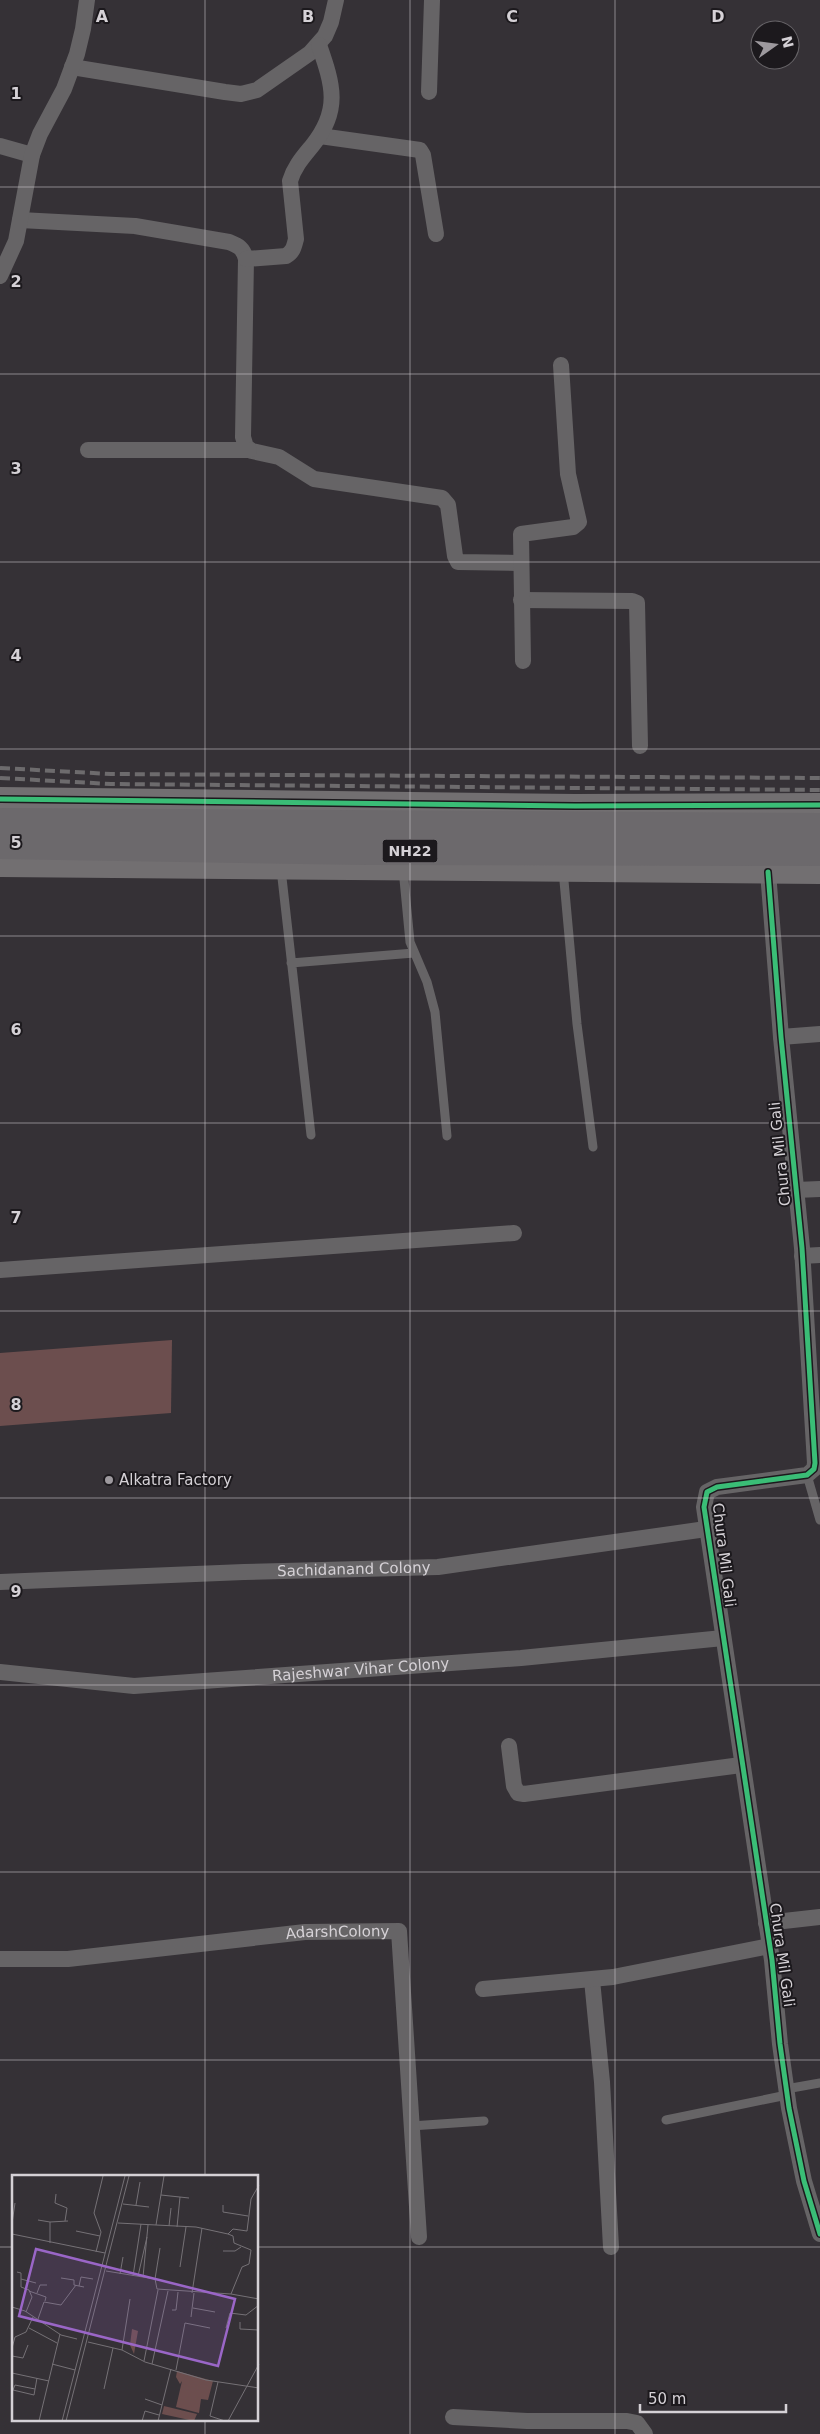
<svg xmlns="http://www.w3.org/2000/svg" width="820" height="2434" viewBox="0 0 820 2434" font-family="'DejaVu Sans',sans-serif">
  <rect width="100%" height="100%" fill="#353136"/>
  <path fill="#6c4e4e" d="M172,1340L171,1413L0,1426V1353Z"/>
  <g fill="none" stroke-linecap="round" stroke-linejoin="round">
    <path stroke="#666466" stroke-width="9" d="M281,869L311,1135
      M403,869L410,942L427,982L435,1012L447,1136
      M563,870L577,1024L593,1147
      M291,963L414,953
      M807,1475L820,1520
      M786,2089L820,2083
      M666,2120L787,2095
      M411,2126L484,2121"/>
    <g stroke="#666466" stroke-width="16">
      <path d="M72,67L225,92L241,94L257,90L310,53L325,36L331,22L336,0"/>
      <path d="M429,92L432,0"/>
      <path d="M320,136L420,150L423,155L436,234"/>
      <path d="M0,146L32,155"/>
      <path d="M20,220L135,226L229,242C239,246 243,248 246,259L243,437L246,447L252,451L279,457L314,479L442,498L448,505L455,556L458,562L520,563"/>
      <path d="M246,259L286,256C293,252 294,247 296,239L290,181C294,167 303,157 312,146C341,110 333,85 319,45"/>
      <path d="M0,276L16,241L32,155L40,134L64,89L77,54L83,29L87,0"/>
      <path d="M88,450H249"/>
      <path d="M521,600L632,601L637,603L640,746"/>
      <path d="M523,661L521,534L573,527L579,522L568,474L561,365"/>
      <path d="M768,872L781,1037L802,1248L815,1463L814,1469L807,1475L717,1487L707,1492L704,1507L772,1960L780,2044L789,2108L804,2181L820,2234"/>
      <path d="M781,1037L820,1034"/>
      <path d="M796,1190L820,1189"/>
      <path d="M802,1256L820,1255"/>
      <path d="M0,1270L514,1233"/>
      <path id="s1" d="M0,1582L244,1572L438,1567L706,1529"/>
      <path id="s2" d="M0,1672L134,1686L521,1658L723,1638"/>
      <path d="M509,1746L514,1786L518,1793L524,1794L741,1765"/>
      <path d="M766,1923L820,1917"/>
      <path id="s3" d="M0,1959H68L305,1932L399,1931L419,2237"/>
      <path d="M592,1980L602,2082L611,2247"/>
      <path d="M483,1989L613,1977L770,1946"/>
      <path d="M453,2417L527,2421H627L637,2423L645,2434"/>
    </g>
    <path stroke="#726f71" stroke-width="24" d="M0,799L575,806L820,805
      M0,865L820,872"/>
    <path stroke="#6d6b6d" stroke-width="4" stroke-dasharray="10 5" stroke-linecap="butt" d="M0,768L111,774L820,778
      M0,778L111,784L820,790"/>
    <path stroke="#6c696c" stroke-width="28" d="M0,822L820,827
      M0,845L366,851L820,852"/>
    <g stroke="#1c191d" stroke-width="8">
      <path id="cycleway" d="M0,799L575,806L820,805
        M768,872L781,1037L802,1248L815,1463L814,1469L807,1475L717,1487L707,1492L704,1507L772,1960L780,2044L789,2108L804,2181L820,2234"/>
    </g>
    <use href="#cycleway" stroke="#3abd76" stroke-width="5"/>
  </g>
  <path fill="none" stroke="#d5d1d6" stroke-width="1" stroke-opacity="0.55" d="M205,0V2176M410,0V2434M615,0V2434M0,187H820M0,374H820M0,562H820M0,749H820M0,936H820M0,1123H820M0,1311H820M0,1498H820M0,1685H820M0,1872H820M0,2060H820M0,2247H14M258,2247H820M205,2420V2434"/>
  <circle fill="#9d999e" stroke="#1c191d" stroke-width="2" cx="109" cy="1480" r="5"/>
  <g text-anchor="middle" stroke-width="4" stroke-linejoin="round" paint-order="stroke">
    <rect fill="#1c191d" stroke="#9e9a9e" stroke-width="1" x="382.5" y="839.5" width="55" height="23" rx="4"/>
    <g font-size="14" font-weight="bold" fill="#d5d1d6">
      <text x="410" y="856">NH22</text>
    </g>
    <g font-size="15" fill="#d5d1d6" stroke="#1c191d">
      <text transform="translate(780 1154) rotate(-96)" y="5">Chura Mil Gali</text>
      <text transform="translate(724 1555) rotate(83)" y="5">Chura Mil Gali</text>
      <text dy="5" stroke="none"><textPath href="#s1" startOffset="354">Sachidanand Colony</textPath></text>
      <text dy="5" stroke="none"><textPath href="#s2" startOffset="362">Rajeshwar Vihar Colony</textPath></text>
      <text dy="5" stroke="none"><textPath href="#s3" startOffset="339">AdarshColony</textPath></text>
      <text transform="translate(782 1955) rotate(82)" y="5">Chura Mil Gali</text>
    </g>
    <g font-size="15" fill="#d5d1d6" stroke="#1c191d" text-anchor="start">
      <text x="119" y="1485">Alkatra Factory</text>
    </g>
  </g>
  <g transform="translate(12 2175)">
    <rect width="246" height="246" fill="#353136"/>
    <path d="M120,154L126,156L122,179L118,170ZM165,196L201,206L196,225L189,224L187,238L164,232L170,206L168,209L164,202ZM152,231L185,239L182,246L150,239Z" fill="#6c4e4e"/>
    <path fill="none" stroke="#757176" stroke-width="1" d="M44,19L43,28L55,33L53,46M149,20L177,23M111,29L137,32M124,30L128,7M211,30V37L236,41M26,45L38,47V68M38,47L56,46M0,48L3,28M106,48L144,50L152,1M157,51L159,33M165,52L168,22M64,56L88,61M0,59L93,78M216,59L221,54L235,56L239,24L247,10M211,76H223L229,72M84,77L89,57L82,38L91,1M168,92L174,52M94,96L143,104L145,114L219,119L230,92L237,89L239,75L222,68L221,61L216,59L184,52L144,50M5,97L9,98V112L17,115L20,122L14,137M108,99L111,82M121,101L129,49M126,101L135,62M131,102L136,50M49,103L62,105V110L72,112M9,104L24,108M143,104L148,73M67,111L69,102L81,104M17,116L34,122L33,126M25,118L28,110H35M180,118L190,53M219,119L247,124M0,132L13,136L49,160L65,164M181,133L203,137M160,135H164L166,117M179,142L182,118M26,144L32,127L49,130L64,110M228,147V154L247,155M17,153L45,168M214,153L218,138L234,140L247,130M76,167L110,175L133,187L194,205L247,213M0,173L3,162L14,157L21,142M110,175L118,124M0,181L11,183L16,170M132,186L146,115M40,189L63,195M140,189L156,116M164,195L173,148L198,153M0,198L37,206M206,207L198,241L213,246M92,214L101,173M1,215L22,220L25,203M1,215L3,210L23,214M133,224L150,230M27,246L48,159M50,246L113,1M54,246L117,1M130,246L133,236L147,240M146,246L159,194M216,246L247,189"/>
    <path fill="#9a66c7" fill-opacity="0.15" stroke="#9a66c7" stroke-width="2.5" d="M24,74L223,124L206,191L7,141Z"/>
    <rect width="246" height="246" fill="none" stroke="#d5d1d6" stroke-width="2.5"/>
  </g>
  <g font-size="16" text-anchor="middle" font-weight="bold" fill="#d5d1d6" stroke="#1c191d" stroke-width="4" stroke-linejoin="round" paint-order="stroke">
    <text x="102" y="22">A</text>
    <text x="308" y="22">B</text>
    <text x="512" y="22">C</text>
    <text x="718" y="22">D</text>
    <text x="16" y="99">1</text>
    <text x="16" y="287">2</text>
    <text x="16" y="474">3</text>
    <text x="16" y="661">4</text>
    <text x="16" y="848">5</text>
    <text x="16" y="1035">6</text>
    <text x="16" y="1223">7</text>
    <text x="16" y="1410">8</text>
    <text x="16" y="1597">9</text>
  </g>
  <g transform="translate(775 45) rotate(76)"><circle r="24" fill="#1c191d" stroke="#666367"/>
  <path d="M0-4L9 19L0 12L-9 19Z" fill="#9d999e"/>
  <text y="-8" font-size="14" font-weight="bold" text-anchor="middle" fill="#d5d1d6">N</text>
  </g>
  <path d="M640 2404v8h146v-8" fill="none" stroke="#d5d1d6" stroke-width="2.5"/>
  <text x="648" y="2404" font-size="15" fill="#d5d1d6" stroke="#1c191d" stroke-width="4" paint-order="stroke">50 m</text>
</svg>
